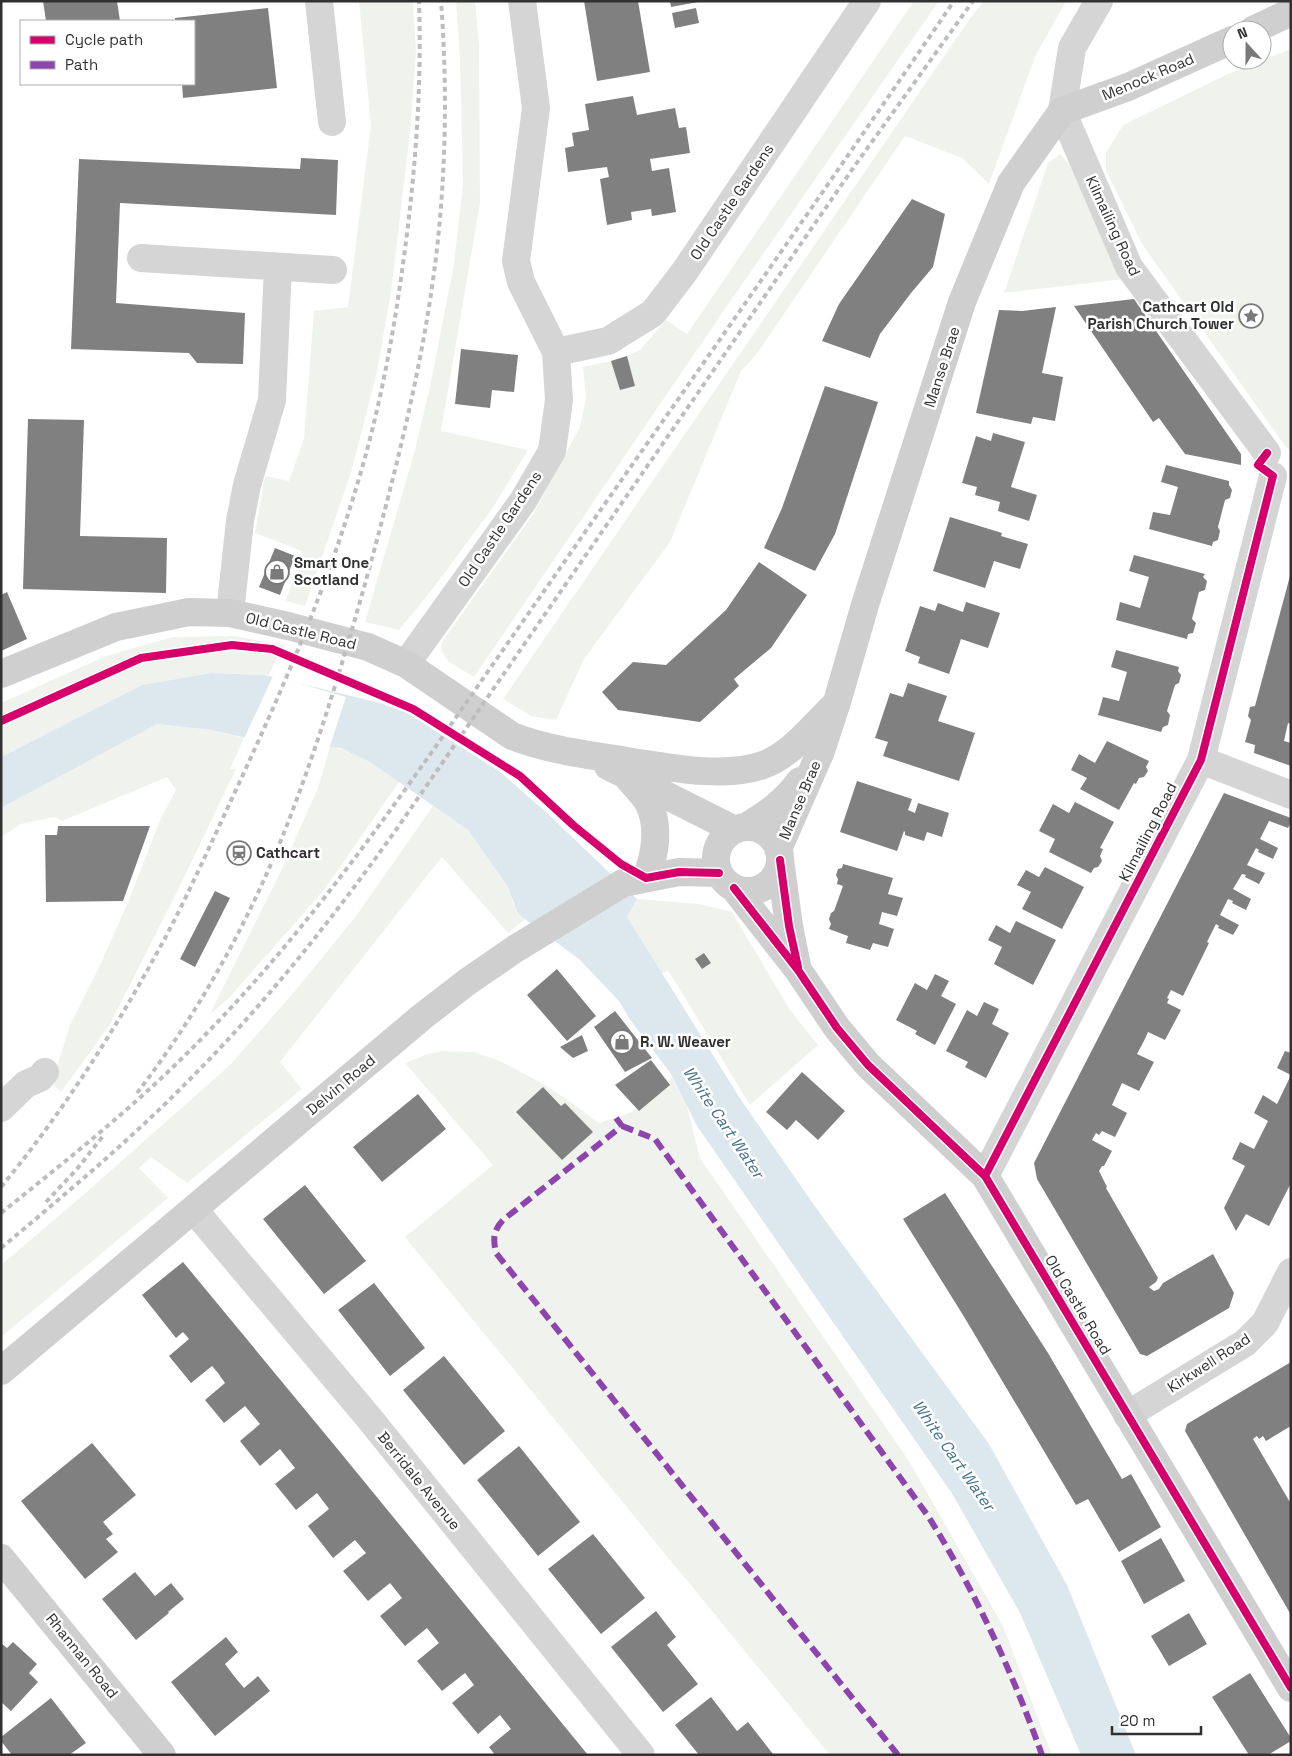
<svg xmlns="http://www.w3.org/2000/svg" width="1292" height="1756" viewBox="0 0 1292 1756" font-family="'Space Grotesk',sans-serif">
  <rect width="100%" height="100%" fill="#fff"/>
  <path fill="#f0f3ed" d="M359,1H413L416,52L410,133L391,292L377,372L351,473L305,606L286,601L302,551L255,533L265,476L289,481L304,439L314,311L348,307L371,125Z
    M456,1H475L479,45L480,203L441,431L528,450L492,509L428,595L399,630L365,622L415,450L431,382L454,264L463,183L460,59Z
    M914,1H939L727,306L474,677L449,662L441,650L442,642L532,516L580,427L586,398L583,367L611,361L620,390L635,386L627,356L640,350L666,320L687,334Z
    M984,1H1066L1035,57L989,184L962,158L905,136L756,355L741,371L670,542L584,659L556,720L531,716L503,699L971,17Z
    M1291,49V451L1285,446L1142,244L1106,170V153L1123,125L1228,74Z
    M1060,154L1076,171L1124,279L1004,293L1048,163Z
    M234,636L285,645L281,656L278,655L269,675L211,673L142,685L1,757V703L106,656L172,637Z
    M156,724L211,730L244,738L230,769H236L177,892L109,1026L61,1092L55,1087L53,1080L70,1025L101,963L129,900L160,820L176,790L167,777L62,821L55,817L21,824L1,837V808Z
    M330,747C355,749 378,767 399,782L324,890L228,999L210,1014L280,873L318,788Z
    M433,806L468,830L508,887L514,905L525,919L508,933L442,857L280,1062L302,1089L187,1183L151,1157L139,1168L168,1198L1,1337V1265L82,1196L230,1065L295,991L356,916Z
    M637,899L699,904L732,912L790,1010L818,1045L750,1105L668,970L662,974L627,917Z
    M443,1051L473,1052L498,1060L538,1081L565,1098L599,1123L632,1112L672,1077L686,1103L700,1158L909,1461L1003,1626L1052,1755H830L405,1237L493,1165L405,1063L428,1054Z"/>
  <path fill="#dce8ee" d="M211,673L265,675L380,703L407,713L499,771L546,812L637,899L627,917L741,1100L819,1212L989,1444L1067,1585L1136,1755H1081L1020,1613L953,1495L697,1126L671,1074L631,1021L619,1001L579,959L522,917L517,911L508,887L468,830L370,762L341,748L270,743L211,730L157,724L1,808V757L142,685Z"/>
  <path fill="#fff" d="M273,676L346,697L329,749H302L269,746L243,741Z"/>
  <path fill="#808080" d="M43,1H117L120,21H46Z
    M584,1H638L650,72L597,81Z
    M670,1H698V2L671,7Z
    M268,8L277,88L183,98L182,84H194V21H175V18Z
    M696,8L699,23L675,28L672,13Z
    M633,96L637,115L675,108L679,128L686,127L690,153L650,159L652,171L669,168L676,212L652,216L651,209L631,212L632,220L607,225L600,179L609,177L607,167L568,172L565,148L574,146L572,133L589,130L585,104Z
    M301,158L338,160L336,215L120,203L116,303L245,313L243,364L197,363L189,353L71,349L79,159L300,169Z
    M912,199L945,214L933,267L911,293L880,334L870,358L822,341L839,304Z
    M1134,299L1241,454V465L1185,454L1159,418L1153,422L1074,306Z
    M1056,307L1042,373L1063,377L1055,421L1033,417L1031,424L976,413L999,310L1022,311Z
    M461,349L518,355L514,392L492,390L490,408L455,404Z
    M627,356L635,386L620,390L611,361Z
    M825,386L878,402L835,534L815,571L764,548L782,508Z
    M28,419L84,420L80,536L167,538L166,593L23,589Z
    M993,433L1025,442L1011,487L1037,495L1029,521L998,511L1000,502L975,495L977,487L962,483L976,436L991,441Z
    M1166,465L1229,481V485L1232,490L1230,498L1225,500L1218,527L1220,531L1218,540L1213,542L1212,546L1149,529L1153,512L1170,515L1178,487L1161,482Z
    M950,517L1002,533L1001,536L1028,544L1020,569L994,561L985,588L933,571Z
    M275,548L295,556L280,595L259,587Z
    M1134,555L1205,574L1203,577L1207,581L1205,590L1199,592L1192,619L1196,623L1193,633L1188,634L1187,639L1116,620L1120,602L1140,608L1149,577L1129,571Z
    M759,562L807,595L771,648L734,679L739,686L700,722L618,710L602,692L633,662L666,665L726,610Z
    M1290,576L1291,724L1288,723L1284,741L1291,743V766L1254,753L1255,745L1245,742L1251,720L1248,716L1250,707L1255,706Z
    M7,592L27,639L1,651V595Z
    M966,602L1000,613L988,648L961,639L949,674L918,663L920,657L905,651L920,606L935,611L938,603L963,612Z
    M1116,650L1179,667L1178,671L1181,675L1179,683L1175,685L1167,711L1170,715L1168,725L1163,727L1161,732L1098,715L1103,697L1119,701L1127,672L1111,667Z
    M908,683L947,696L938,721L975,733L959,781L883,756L888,742L875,738L890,693L903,697Z
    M1107,741L1149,761L1146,767L1148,771L1144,777L1139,778L1136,784L1134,783L1119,810L1080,789L1087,778L1071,770L1079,754L1095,763Z
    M857,781L912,799L908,810L915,813L918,803L949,813L942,837L927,832L924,841L905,835V832L904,831L897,851L840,832Z
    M1224,793L1291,818V822L1288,828L1269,821L1260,839L1278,848L1273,859L1258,852L1259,850L1256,848L1247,865L1265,873L1259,884L1245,877L1246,875L1242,874L1233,889L1251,899L1246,910L1232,903L1233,901L1228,899L1220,915L1239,925L1233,935L1218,928L1219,926L1216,924L1207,942L1209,943L1183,996L1171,990L1167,998L1169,999L1167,1003L1181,1010L1165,1040L1148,1032L1145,1039L1137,1054L1154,1062L1139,1091L1122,1083L1112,1105L1127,1113L1115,1137L1102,1131L1099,1135L1096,1133L1092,1140L1112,1151L1104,1166H1102L1099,1171L1107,1187L1106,1188L1158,1278L1156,1282L1149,1287L1150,1288L1154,1291L1159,1289L1163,1283L1213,1254L1234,1293L1229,1308L1147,1356L1140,1354L1037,1179L1034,1163Z
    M1075,802L1114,822L1100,848L1103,849L1100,856L1102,861L1098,867L1094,868L1091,873L1049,852L1055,839L1039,831L1053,804L1069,813Z
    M58,826H150L123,901L46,902L45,835H57Z
    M843,864L893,878L888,894L903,898L897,916L882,912L879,924L894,929L888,947L873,943L870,950L846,943L848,936L829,929L831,924L829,919L831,913L834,911L843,886L837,884L838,879L836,875L838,869L842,868Z
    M1045,867L1084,887L1062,929L1022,909L1031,892L1017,885L1026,870L1039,877Z
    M215,891L230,898L195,967L180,959Z
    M1016,921L1056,940L1033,985L994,964L1002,947L988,940L996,925L1010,933Z
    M704,953L711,963L702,969L695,959Z
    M557,969L596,1016L567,1041L527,995Z
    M935,974L949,981L941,996L956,1004L935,1045L915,1034L917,1031L896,1020L915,983L927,990Z
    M984,1002L999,1009L992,1024L1009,1033L986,1078L965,1067L968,1062L946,1051L967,1010L977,1016Z
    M615,1011L652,1058L625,1072L594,1027Z
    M582,1035L588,1051L573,1058L560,1047Z
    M1285,1051L1291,1053V1075L1277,1068Z
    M651,1060L670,1085L639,1111L615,1085Z
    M802,1072L845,1111L818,1140L796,1120L787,1130L766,1112Z
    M1291,1075V1183L1269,1226L1246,1214L1236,1231L1224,1208L1245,1166L1232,1159L1240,1142L1254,1149L1268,1121L1254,1113L1263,1095L1277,1104Z
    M543,1087L561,1106L565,1103L593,1132L562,1160L516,1112Z
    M418,1094L446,1129L382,1182L353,1147Z
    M305,1185L366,1261L324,1294L263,1219Z
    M945,1193L1048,1353L1122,1479L1131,1474L1161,1527L1119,1552L1088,1499L1076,1505L963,1315L903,1219Z
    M183,1262L340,1452L588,1755H495L489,1747L511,1729L500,1715L478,1734L452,1703L474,1685L465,1673L442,1691L417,1661L439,1643L427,1628L405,1646L380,1616L402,1598L390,1583L368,1601L343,1571L366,1553L355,1540L333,1558L308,1526L329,1509L317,1493L296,1510L275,1484L295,1468L280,1449L260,1466L240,1441L260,1424L245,1406L224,1423L205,1400L225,1383L218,1373L212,1366L191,1383L169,1356L189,1339L183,1332L176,1338L142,1295Z
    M374,1283L425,1348L390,1376L338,1310Z
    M444,1356L505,1431L464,1465L403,1390Z
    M1291,1362V1426L1266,1441L1263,1436L1259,1439L1257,1436L1253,1439L1291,1504V1615L1185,1431L1187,1424Z
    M92,1443L136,1495L103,1522L113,1534L106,1539L118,1552L85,1579L21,1501Z
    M519,1446L580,1522L538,1556L477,1480Z
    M593,1534L645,1598L601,1634L548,1569Z
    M1161,1538L1185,1581L1144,1604L1121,1561Z
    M135,1572L155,1596L171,1583L184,1599L168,1612L169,1613L136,1640L102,1599Z
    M656,1611L676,1637L667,1645L698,1684L663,1712L611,1647Z
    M1189,1613L1207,1644L1169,1666L1151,1636Z
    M226,1637L238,1652L225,1664L234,1676L244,1688L258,1676L270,1691L215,1736L171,1682Z
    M13,1642L37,1664L29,1673L38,1682L11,1711L1,1702V1643L7,1648Z
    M1250,1673L1291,1738V1741L1268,1755H1249L1212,1697Z
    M711,1697L737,1731L748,1722L773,1754L699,1755L675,1725Z
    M51,1698L86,1743L69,1755H12L1,1741V1737Z"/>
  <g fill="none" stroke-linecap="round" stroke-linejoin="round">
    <path stroke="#d5d5d5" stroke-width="28" d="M319,1L332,122
      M1099,1L1072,48L1062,111L1129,267L1267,453
      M141,258L333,270
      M556,352L608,341L653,313L685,271L867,1
      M230,613L240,521L247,485L272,400L278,267
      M406,664L523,501L552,451L559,400L556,352L521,282L516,261L536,108L522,1
      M1201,760L1291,795
      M1,1108L26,1084L40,1078L45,1072
      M985,1176L1201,760L1273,476
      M194,1210L369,1418L641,1755
      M1127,1415L1245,1343L1265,1323L1291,1272"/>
    <path stroke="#cfcfcf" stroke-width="28" d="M1253,30L1291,12
      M1,674L116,627L189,612L230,613L288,626L368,647L406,664L512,736C548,750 589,755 627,761C667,767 724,779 763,765C791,755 812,727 833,707
      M608,766L735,830
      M629,779C636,787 644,795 649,804C660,827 655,856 646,878
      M746,827C767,814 785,802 800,781
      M716 859a32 32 0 1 1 64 0a32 32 0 1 1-64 0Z
      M778,849L821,751L837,702L865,605L962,302L1011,183L1062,111L1128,87L1232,40
      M780,860L789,926L797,966
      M734,888L798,970L837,1028L868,1065L985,1176L1291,1688
      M1,1371L423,1016L467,982L515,949L623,883L679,872L719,873
      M1,1558L162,1755"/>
    <path stroke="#bdbdbd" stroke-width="4" stroke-dasharray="5 4" stroke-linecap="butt" d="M137,1093C204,1006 257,907 295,804C322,732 344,658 365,584C389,496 412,408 427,319C445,214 449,107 441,1
      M1,1187C64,1111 117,1027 164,940C187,897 207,852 228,807C277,702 324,596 357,485C379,413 393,338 403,264C415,177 422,89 419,1
      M46,1202L77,1169L103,1136
      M1,1213C72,1156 143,1100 206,1034C291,947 364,848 434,749C486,674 538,600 590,525C712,351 834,177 954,1
      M1,1248C68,1192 135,1136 196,1073C271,997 336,914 398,827L856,164L973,1"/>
    <path stroke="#8e44ad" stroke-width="6" stroke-dasharray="12 6" stroke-linecap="butt" d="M616,1118L622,1126L503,1220C493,1231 493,1239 496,1253L898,1755
      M622,1126L655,1139L928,1516C975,1591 1012,1671 1042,1755"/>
    <g stroke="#fff" stroke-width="11">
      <path id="cycleway" d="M1,721L141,658L232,645L272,649L413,709L520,776L573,825L621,864L646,878L679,872L719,873
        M780,860L789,926L798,967
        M734,888L798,970L837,1028L868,1065L985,1176L1291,1688
        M985,1176L1201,760L1273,476L1258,465L1267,453"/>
    </g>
    <use href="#cycleway" stroke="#d6006c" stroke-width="8"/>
  </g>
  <defs>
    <g id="sight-ring" transform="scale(1.25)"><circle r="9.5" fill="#fff" stroke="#797979" stroke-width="1.5"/><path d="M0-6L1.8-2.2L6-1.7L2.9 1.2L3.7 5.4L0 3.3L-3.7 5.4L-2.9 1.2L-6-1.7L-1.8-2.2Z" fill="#797979"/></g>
    <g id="shop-ring" transform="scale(1.25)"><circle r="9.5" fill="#fff" stroke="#797979" stroke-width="1.5"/><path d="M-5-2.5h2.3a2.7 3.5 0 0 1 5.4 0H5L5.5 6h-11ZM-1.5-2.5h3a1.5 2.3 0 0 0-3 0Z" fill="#797979"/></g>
    <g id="station-ring" transform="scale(1.25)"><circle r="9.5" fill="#fff" stroke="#797979" stroke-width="1.5"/><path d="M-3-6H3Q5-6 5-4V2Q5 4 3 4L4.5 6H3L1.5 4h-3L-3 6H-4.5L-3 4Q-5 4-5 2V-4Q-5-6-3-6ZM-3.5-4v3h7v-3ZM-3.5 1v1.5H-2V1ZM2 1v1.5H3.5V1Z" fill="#797979"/></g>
  </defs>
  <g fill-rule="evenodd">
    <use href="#sight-ring" x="1251" y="316"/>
    <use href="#shop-ring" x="277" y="572"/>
    <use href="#station-ring" x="239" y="853"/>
    <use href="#shop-ring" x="622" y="1042"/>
  </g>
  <g text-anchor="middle" stroke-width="5" stroke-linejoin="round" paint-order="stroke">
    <g font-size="15" fill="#313131" stroke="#fff">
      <text transform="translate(1148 77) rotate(-23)" y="5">Menock Road</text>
      <text transform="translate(732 202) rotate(-56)" y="5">Old Castle Gardens</text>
      <text transform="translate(1113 226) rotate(65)" y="5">Kilmailing Road</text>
      <text transform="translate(942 367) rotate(-72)" y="5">Manse Brae</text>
      <text transform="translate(500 529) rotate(-56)" y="5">Old Castle Gardens</text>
      <text transform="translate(301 631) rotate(14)" y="5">Old Castle Road</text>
      <text transform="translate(800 800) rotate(-67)" y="5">Manse Brae</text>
      <text transform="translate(1148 832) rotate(-63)" y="5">Kilmailing Road</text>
      <text transform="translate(341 1085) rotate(-40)" y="5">Delvin Road</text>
      <text transform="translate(1078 1305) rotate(59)" y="5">Old Castle Road</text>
      <text transform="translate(1209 1363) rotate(-33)" y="5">Kirkwell Road</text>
      <text transform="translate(419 1481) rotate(51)" y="5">Berridale Avenue</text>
      <text transform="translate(82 1656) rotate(51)" y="5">Rhannan Road</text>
    </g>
    <g font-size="15" font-weight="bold" fill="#313131" stroke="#fff" text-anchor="start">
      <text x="1234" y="312" text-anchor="end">Cathcart Old<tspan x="1234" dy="17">Parish Church Tower</tspan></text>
      <text x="294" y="568">Smart One<tspan x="294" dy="17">Scotland</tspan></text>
      <text x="256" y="858">Cathcart</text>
      <text x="640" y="1047">R. W. Weaver</text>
    </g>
    <g font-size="16" font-style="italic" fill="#48728a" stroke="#fff">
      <text transform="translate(724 1122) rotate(56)" y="6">White Cart Water</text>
      <text transform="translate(954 1455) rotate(55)" y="6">White Cart Water</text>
    </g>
  </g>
  <rect width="1292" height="1756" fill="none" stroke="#313131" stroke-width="5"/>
  <rect x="20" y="20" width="175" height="65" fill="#ffffff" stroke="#adadad"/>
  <rect x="30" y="36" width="25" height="8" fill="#d6006c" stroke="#adadad"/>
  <text x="65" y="45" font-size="15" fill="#313131">Cycle path</text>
  <rect x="30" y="61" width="25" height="8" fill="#8e44ad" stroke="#adadad"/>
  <text x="65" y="70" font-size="15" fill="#313131">Path</text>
  <g transform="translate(1247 45) rotate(339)"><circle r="24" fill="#ffffff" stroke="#adadad"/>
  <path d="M0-4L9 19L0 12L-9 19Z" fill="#797979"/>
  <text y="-8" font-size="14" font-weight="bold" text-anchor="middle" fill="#313131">N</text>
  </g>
  <path d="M1112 1726v8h89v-8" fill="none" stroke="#313131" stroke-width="2.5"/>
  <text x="1120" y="1726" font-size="15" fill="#313131" stroke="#ffffff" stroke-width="4" paint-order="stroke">20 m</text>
</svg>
